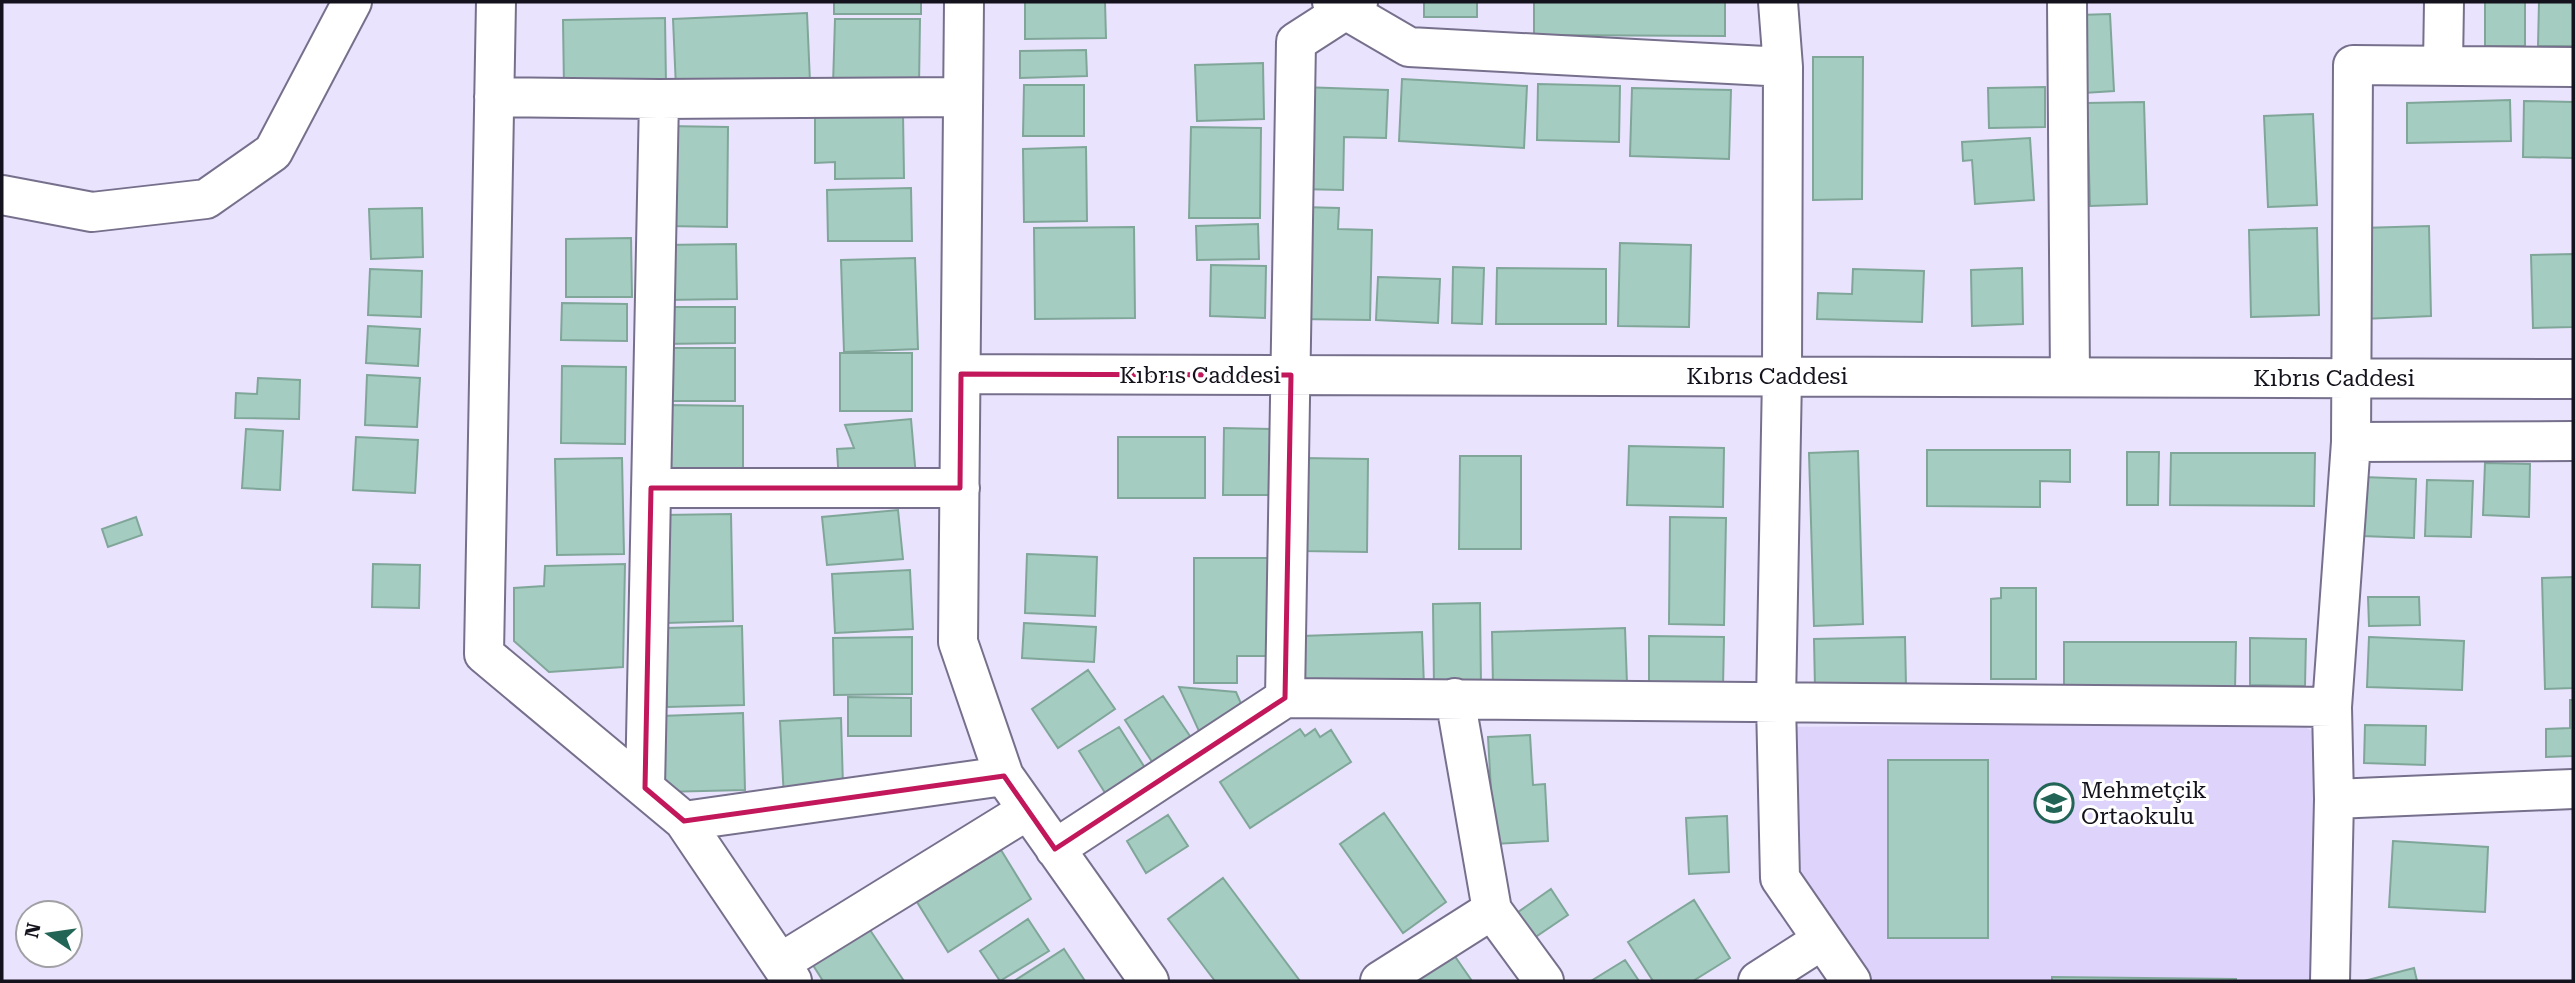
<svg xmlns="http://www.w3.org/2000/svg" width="2575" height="983" viewBox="0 0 2575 983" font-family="'Roboto Serif',serif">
  <rect width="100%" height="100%" fill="#e9e3fd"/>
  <path fill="#ded4fb" d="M2294,721L2318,734L2312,981H1869L1792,872L1791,727Z"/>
  <path fill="#a5ccc0" stroke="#80a69a" stroke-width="2" d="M834,2H921V14H834Z
    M1025,2H1105L1106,38L1025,39Z
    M1424,2H1477V17H1424Z
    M1534,2H1725V36L1534,35Z
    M2485,2H2525V46H2485Z
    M2539,2H2573V46H2538Z
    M807,13L810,82L676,88L673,19Z
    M2110,14L2114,91L2084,93L2079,15Z
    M665,18L666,85L564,88L563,20Z
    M835,19H920L919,85H833Z
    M1086,50L1087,76L1020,78V51Z
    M1813,57H1863L1862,199L1813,200Z
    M1263,63L1264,119L1197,121L1195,65Z
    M1402,79L1527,86L1524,148L1399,141Z
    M1538,84L1620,86L1619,142L1537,140Z
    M1024,85H1084V136H1023Z
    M1301,87L1388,90L1386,138L1344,137L1343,190L1298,189Z
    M2045,87V127L1989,128L1988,88Z
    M1632,88L1731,90L1729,159L1630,156Z
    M2510,100L2511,141L2407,143V103Z
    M2524,101L2573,102V158L2523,157Z
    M2144,102L2147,204L2090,206L2087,103Z
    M903,114L904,178L835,179V162L815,163V116Z
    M2313,114L2317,205L2268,207L2264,116Z
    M666,126L728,127L727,227L665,226Z
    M1191,127L1261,128L1260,218H1189Z
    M2030,138L2034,200L1975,204L1972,160L1963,161L1962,142Z
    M1086,147L1087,221L1024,222L1023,149Z
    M911,188L912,241H828L827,190Z
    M1302,207L1339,208L1338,229L1372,230L1370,320L1299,319Z
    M422,208L423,257L371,259L369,209Z
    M1258,224L1259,259L1197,260L1196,226Z
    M2429,226L2431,316L2363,319L2361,228Z
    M1134,227L1135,318L1035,319L1034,228Z
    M2317,228L2319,315L2251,317L2249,230Z
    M631,238L632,297H566V239Z
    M1620,243L1691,245L1689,327L1618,326Z
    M736,244L737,299L664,300L663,245Z
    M2573,254V327L2533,328L2531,255Z
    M915,258L918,349L844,352L841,260Z
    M1211,265L1266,266L1265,318L1210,316Z
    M1453,267L1484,268L1482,324L1452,323Z
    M1497,268L1606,269V324H1496Z
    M2022,268L2023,324L1972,326L1971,270Z
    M370,269L422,271L421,317L368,315Z
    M1853,269L1924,271L1922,322L1817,319L1818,293L1852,294Z
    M1378,277L1440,279L1438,323L1376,320Z
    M562,303L627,304V341L561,340Z
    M661,307H735V343L661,344Z
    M368,326L420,329L418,366L366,363Z
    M665,348H735V401H666Z
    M840,353H912V411H840Z
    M562,366L626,367L625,444L561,443Z
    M367,375L420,378L417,427L365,425Z
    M258,378L300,380L299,419L235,418L236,393L257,394Z
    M664,405L743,406V476L664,475Z
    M911,419L916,477L839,483L837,449L854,448L845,425Z
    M1224,428L1274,429L1273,495H1223Z
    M246,429L283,431L280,490L242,488Z
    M356,437L418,440L415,493L353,490Z
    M1118,437H1205V498H1118Z
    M1629,446L1724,448L1723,507L1627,505Z
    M1927,450H2070V482L2040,481V507L1927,506Z
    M1858,451L1863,624L1814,626L1809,453Z
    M2127,452H2159L2158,505H2127Z
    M2171,453H2315L2314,506L2170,505Z
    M1460,456H1521V549H1459Z
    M622,458L624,554L557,555L555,459Z
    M1303,458L1368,459L1367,552L1302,551Z
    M2485,463L2530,464L2529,517L2483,515Z
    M2363,477L2416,479L2414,538L2362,536Z
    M2427,480L2473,481L2471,537L2425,536Z
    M898,510L903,559L827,565L822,517Z
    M731,514L733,621L665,623L663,515Z
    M136,517L142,535L108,547L102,529Z
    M1670,517L1726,518L1724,625L1669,624Z
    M1027,554L1097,557L1095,616L1025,613Z
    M1194,558H1275V656H1237V683H1194Z
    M373,564L420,565L419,608L372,607Z
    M625,564L623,667L549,672L514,641V588L544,586L545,566Z
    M910,570L913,629L835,633L832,574Z
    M2573,577V688L2545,689L2542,578Z
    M2001,588H2036V679H1991V599L2001,598Z
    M2368,597H2419L2420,625L2369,626Z
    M1480,603L1481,687L1434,688L1433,604Z
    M1024,623L1096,627L1094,662L1022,658Z
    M742,626L744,705L667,707L666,628Z
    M1625,628L1627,684L1493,688L1492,632Z
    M1422,632L1424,687L1302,691L1301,636Z
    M1649,636L1724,637L1723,687L1649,685Z
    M912,637V694L834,695L833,638Z
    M1905,637L1906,687L1815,688L1814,639Z
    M2369,637L2464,641L2462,690L2367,687Z
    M2250,638L2306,639L2305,686L2250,685Z
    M2064,642H2236L2235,689H2064Z
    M1088,670L1115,709L1058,748L1032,709Z
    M1179,687L1236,692L1248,720L1203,740Z
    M1163,696L1194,742L1156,768L1125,720Z
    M848,697L911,698V736H848Z
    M2570,700H2573V756L2546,757V729L2570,728Z
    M743,713L745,790L662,792L661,716Z
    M841,718L843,787L784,799L780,721Z
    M2365,725L2426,726L2425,765L2364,763Z
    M1119,727L1147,771L1107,796L1079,751Z
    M1300,729L1305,736L1315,729L1320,737L1331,730L1351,762L1250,828L1220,782Z
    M1530,735L1533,785L1545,784L1548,841L1494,844L1488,737Z
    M1888,760H1988V938H1888Z
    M1384,813L1446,902L1403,933L1340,844Z
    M1168,815L1188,846L1146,873L1127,841Z
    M1727,816L1729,872L1689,874L1686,818Z
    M2393,841L2488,847L2485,912L2389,907Z
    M1001,850L1031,899L948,952L917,902Z
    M1223,878L1300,981H1215L1168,919Z
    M1551,889L1568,915L1528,942L1511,917Z
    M1694,900L1730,958L1693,981H1653L1628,942Z
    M1028,919L1049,951L1000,981L980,951Z
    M866,924L904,981H823L811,962Z
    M1064,949L1085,981H1014Z
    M1454,955L1472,981H1415Z
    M1625,960L1639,981H1591Z
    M2414,968L2417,981H2364Z
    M2052,977L2236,979V981H2052Z"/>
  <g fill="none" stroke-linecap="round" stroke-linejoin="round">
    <g stroke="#77708c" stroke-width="42">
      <path id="minor" d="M496,2L484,654L684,821L1004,776
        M964,2L958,642L1004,776L1149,981
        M1332,2L1409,47L1783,67
        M1778,2L1783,67L1782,376L1776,703L1780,878L1851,981
        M2067,2L2070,377
        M2443,65L2444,2
        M494,97L659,99L963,97
        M2,195L92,212L206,199L273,152L352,2
        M961,374L2573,379
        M2351,442L2573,441
        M651,488H960
        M1285,698L2332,707
        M1455,698L1492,910L1544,981
        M645,788L659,99
        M2334,799L2573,789
        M684,821L792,981
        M1055,849L1285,698L1296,42L1358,2
        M780,963L1028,810
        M1380,981L1492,910
        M1758,981L1822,940
        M2330,981L2334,799L2332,707L2351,442L2353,65L2573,67"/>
    </g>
    <use href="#minor" stroke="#fff" stroke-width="38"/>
  </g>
  <path fill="none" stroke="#c2185b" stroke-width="5" stroke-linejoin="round" d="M961,374L1291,375L1285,698L1055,849L1004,776L684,821L645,788L651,488H960Z"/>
  <defs>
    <g id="school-ring" transform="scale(2.0125)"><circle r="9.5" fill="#fff" stroke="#226556" stroke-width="1.5"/><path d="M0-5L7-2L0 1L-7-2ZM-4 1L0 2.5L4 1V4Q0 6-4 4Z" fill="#226556"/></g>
  </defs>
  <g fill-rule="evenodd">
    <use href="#school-ring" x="2054" y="803"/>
  </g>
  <g text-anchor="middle" stroke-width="6" stroke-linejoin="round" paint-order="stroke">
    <g font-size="23" fill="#14121c" stroke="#fff">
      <text x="1200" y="383">Kıbrıs Caddesi</text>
      <text x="1767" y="384">Kıbrıs Caddesi</text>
      <text x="2334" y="386">Kıbrıs Caddesi</text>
    </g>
    <g font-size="23" fill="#14121c" stroke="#fff" text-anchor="start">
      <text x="2081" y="798">Mehmetçik<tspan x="2081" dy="26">Ortaokulu</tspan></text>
    </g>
  </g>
  <rect width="2575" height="983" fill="none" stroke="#14121c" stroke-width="7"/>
  <g transform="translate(49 934) rotate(283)"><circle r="33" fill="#ffffff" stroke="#a1a0a4" stroke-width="2"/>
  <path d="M0-5L12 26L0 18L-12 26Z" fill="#226556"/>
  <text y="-10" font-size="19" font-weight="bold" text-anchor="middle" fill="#14121c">N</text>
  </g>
</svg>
